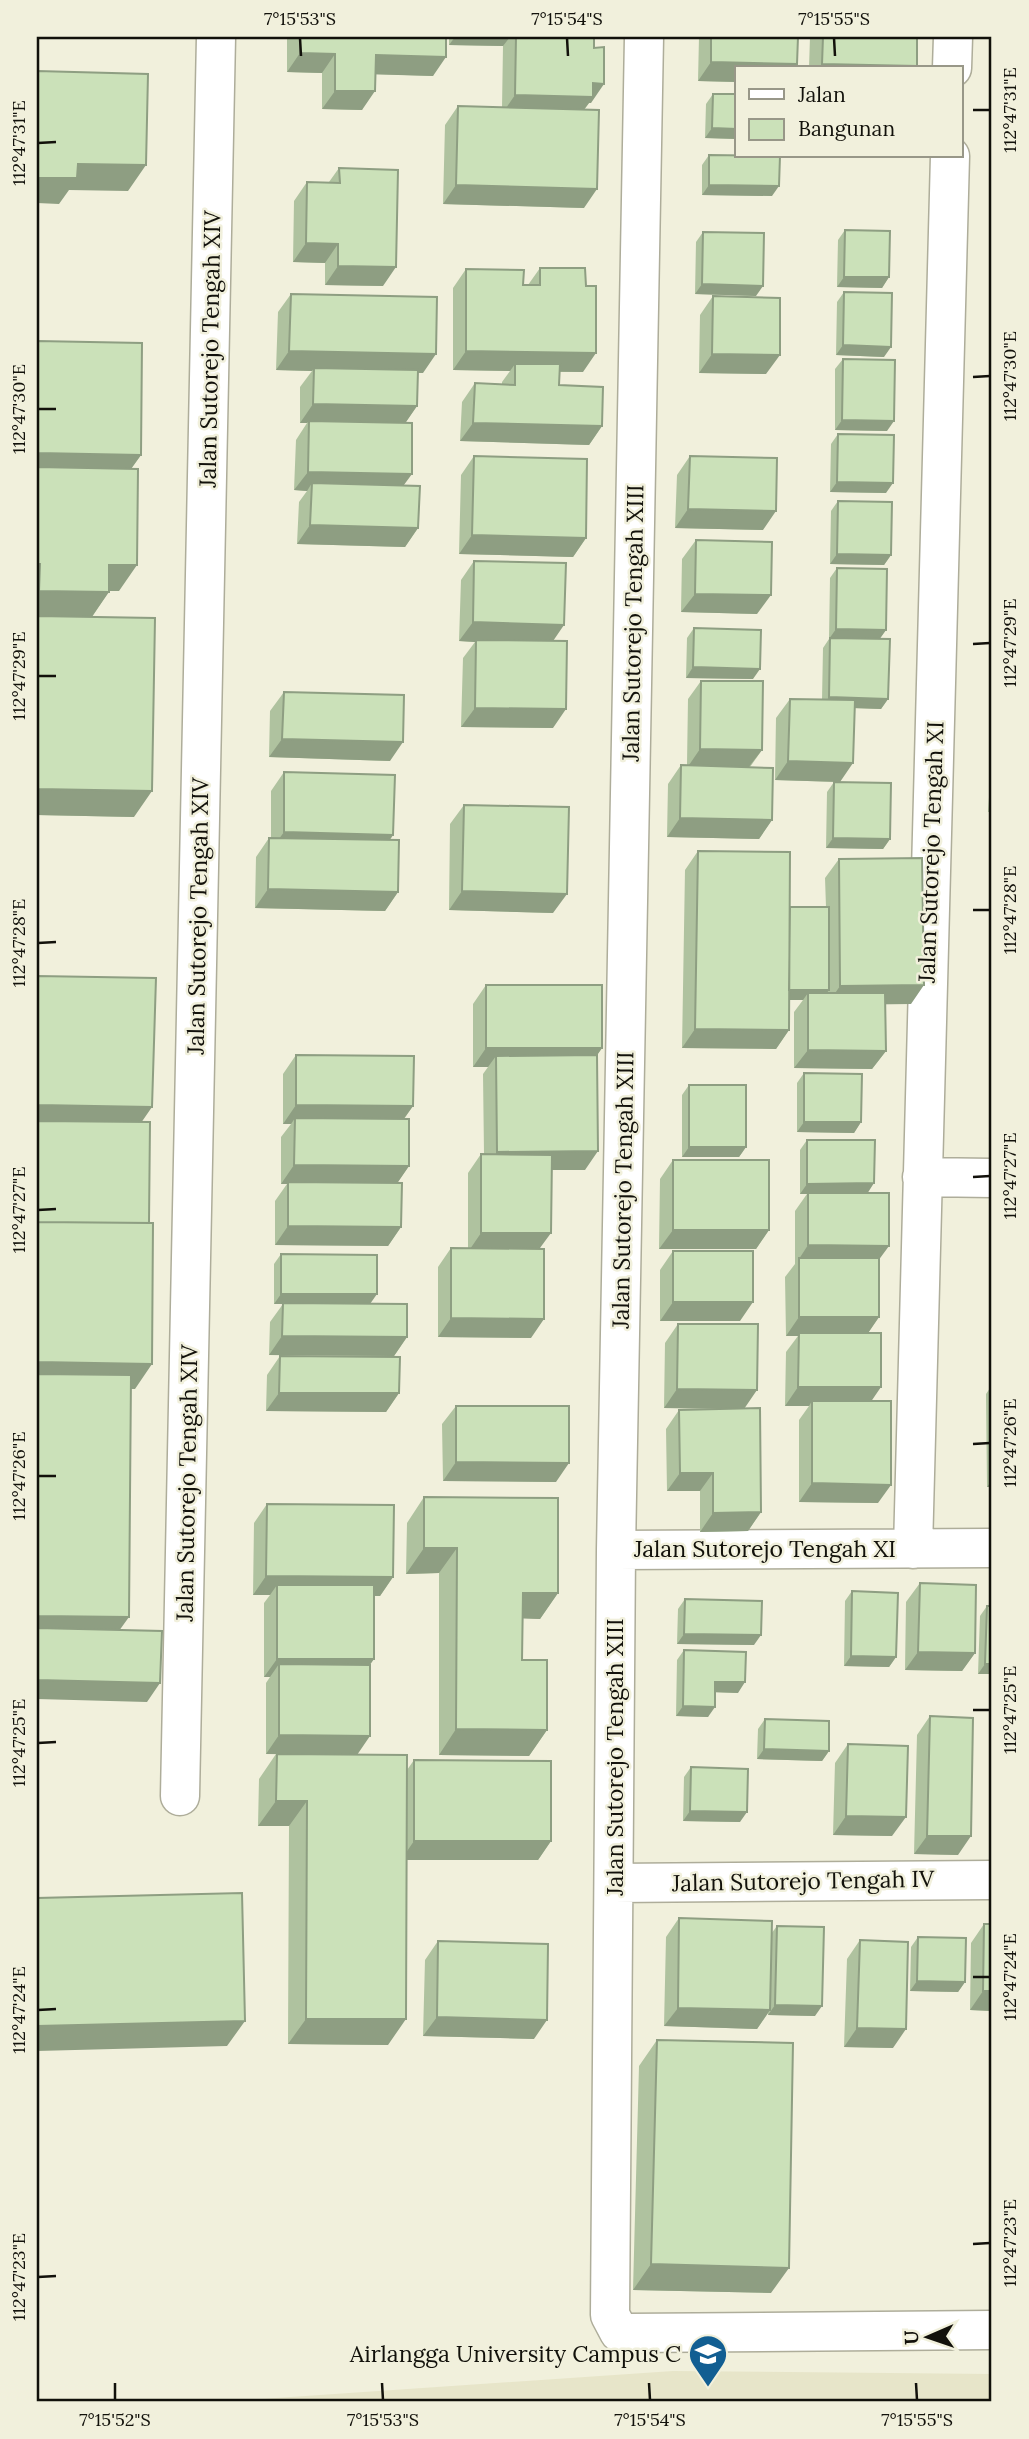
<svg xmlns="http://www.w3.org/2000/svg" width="1029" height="2439" viewBox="0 0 1029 2439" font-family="Lora,serif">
  <rect width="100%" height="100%" fill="#f1f0dc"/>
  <path fill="#e7e5c9" d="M673,2371L992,2374V2402H216Z"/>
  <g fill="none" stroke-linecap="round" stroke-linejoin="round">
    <g stroke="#aead9a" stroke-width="41">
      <path id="minor" d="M644,37L616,1550L610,2315L619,2332L628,2333L992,2330
        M952,68L953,37
        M922,1177L992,1178
        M913,1549L950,156
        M616,1550L992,1548
        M180,1796L216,37
        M614,1883L992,1880"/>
    </g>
    <use href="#minor" stroke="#fff" stroke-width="38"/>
  </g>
  <path fill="#afc29f" d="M287,37H446L433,76L375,74L362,110L322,109V73L287,72Z
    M449,37H594L591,103H589L584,110V208L443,204L445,125L458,106L502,108L503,46L449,45Z
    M699,37H798L737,68V82L698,81Z
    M810,37H917L915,68H809Z
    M713,94H737V139L705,138L706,104Z
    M709,155L772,196L702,195V165Z
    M339,168L383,286L325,285V263L293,262L294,201L307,182H329Z
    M845,230L889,277L882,288L837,287L838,240Z
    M703,232L756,296L695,294L696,242Z
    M540,268L583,372H560L559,385L602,426L589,445L460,441L462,402L475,383L502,384V382L510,371L453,370V288L466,269L523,285H528Z
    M844,292L884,357L836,355L837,302Z
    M291,294L423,373H417V406L405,423L403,486L418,528L405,547L297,544L299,502L307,491L294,490L296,440L307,423H300V387L312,371L276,370L278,312Z
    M713,296L766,374L699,373L700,315Z
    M37,341L141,455L131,469L119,591H109L92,617L134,817L37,815Z
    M843,359L887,431L835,430V369Z
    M838,434L886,493L830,492L831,444Z
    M474,456L586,538L573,557L459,554L461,475Z
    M690,456L763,530L675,528L677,475Z
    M838,501L891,555L884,565L830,564L831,511Z
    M696,540L757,614L681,612L682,559Z
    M474,561L553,641V728L461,727L463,658L475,642L459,641L461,580Z
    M837,568L886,630L879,639L888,699L881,709L855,708L840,782L775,780L776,718L790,699L822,700L823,648L829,639L830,578Z
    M694,628L753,679L686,678L687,638Z
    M701,681L762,750L750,767L772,820L759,839L667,837L668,784L681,765H687L688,699Z
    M284,692L390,761L269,757L270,711Z
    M992,765V812H988L991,767Z
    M284,772L393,835L390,840L398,892L385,911L255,908L256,857L269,838H271V791Z
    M834,782L890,839L883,849L826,848L827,792Z
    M464,805L553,913L449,910L450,824Z
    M698,851L790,907H826L825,878L839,859L911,1004H886V1051L872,1069L794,1068V1012L803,1000H789V1030L776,1049L682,1048L685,870Z
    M992,978V1035H989V983Z
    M486,985L602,1048L597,1055L585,1170H551L540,1249L531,1338L438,1337V1267L451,1248H468V1173L481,1154H484L483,1074L488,1067H473V1004Z
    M296,1055L413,1106L404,1119L409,1166L397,1183L401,1227L388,1246L275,1245V1201L287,1184H281V1137L291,1124H283V1074Z
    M804,1073L861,1122L854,1133L797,1132V1083Z
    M689,1085L746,1147L739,1157H682V1095Z
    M807,1140L868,1193L879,1260V1317L868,1333L871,1401L878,1503L799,1502V1420L809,1406H785L786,1352L798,1336H786L785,1277L795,1264V1211L807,1194H800V1150Z
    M673,1160L769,1230L756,1249H659L660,1179Z
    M673,1251L740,1321H660V1270Z
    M281,1254L370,1303L407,1337L394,1356L269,1355L270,1322L283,1304H274V1264Z
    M678,1324L744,1409L761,1512L748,1531L700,1532V1491H667L666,1429L679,1410L737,1409L664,1408L665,1343Z
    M280,1356L399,1393L386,1412L266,1411L267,1375Z
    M992,1385V1487H987L986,1394Z
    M456,1406L556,1482L443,1481L442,1424Z
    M424,1497L558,1593L540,1619L523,1618L522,1660L547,1730L529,1756L439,1755V1573L406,1574L407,1523Z
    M267,1504L393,1577L380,1596H374L370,1665L357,1755L407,1770L414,1760L551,1841L538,1860H407L388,2045L288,2044L289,1826H258L259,1779L276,1754H266V1683L270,1677H264V1603L270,1595H253L254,1523Z
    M920,1583L975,1653L962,1671L905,1670L906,1602Z
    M852,1591L896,1657L889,1667L844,1666L845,1601Z
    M685,1599L754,1645L677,1644L678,1609Z
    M987,1606L992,1674H978L980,1616Z
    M684,1650L738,1693L715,1692L708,1717L676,1716L677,1660Z
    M930,1716L958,1855L914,1854L917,1735Z
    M765,1719L829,1751L822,1761L757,1759L758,1729Z
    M848,1744L892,1836L833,1835L835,1763Z
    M992,1753V1823H989L991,1756Z
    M691,1767L740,1822L683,1821L684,1777Z
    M679,1918L771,1934L777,1926L815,2016L768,2015V2013L757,2029L664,2026L666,1937Z
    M984,1924L992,2011L970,2010L971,1943Z
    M918,1937L965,1982L958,1992L910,1991L911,1947Z
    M860,1940L893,2048L844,2047L847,1959Z
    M438,1941L534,2039L423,2036L425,1960Z
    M657,2040L771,2293L633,2290L639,2066Z"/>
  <path fill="#8e9e82" d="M455,37H510L503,46L449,45Z
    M300,53L335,54L322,73L287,72Z
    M376,55L446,57L433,76L363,74Z
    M711,62L797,64L794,68H737V82L698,81Z
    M822,64L917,66L915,68H819Z
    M593,83L604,84L591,103H589L579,116L502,114L515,95Z
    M335,91H375L362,110L322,109Z
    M712,128L737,129V139L705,138Z
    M78,164L146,165L128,191L69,190L59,204L37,203V178Z
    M456,185L597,189L584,208L443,204Z
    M709,185L779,186L772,196L702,195Z
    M306,243L338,244L325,263L293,262Z
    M338,266L396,267L383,286L325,285Z
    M844,277H889L882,288L837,287Z
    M702,284L763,286L756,296L695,294Z
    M843,345L891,347L884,357L836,355Z
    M289,351L436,354L423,373L314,371V368L312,371L276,370Z
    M466,351L596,353L583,372L515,371V364L510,371L453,370Z
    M712,354L780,355L766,374L699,373Z
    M313,404L417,406L404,425L309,421L307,423H300Z
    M842,420L894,421L887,431L835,430Z
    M473,423L602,426L589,445L460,441Z
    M37,453L141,455L123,480L37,479Z
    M308,472L412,474L398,493L312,483L307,491L294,490Z
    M837,482L893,483L886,493L830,492Z
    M688,509L776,511L763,530L675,528Z
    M310,525L418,528L405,547L297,544Z
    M472,535L586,538L573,557L459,554Z
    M837,554L891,555L884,565L830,564Z
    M109,565H137L119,591H91Z
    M39,591L109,592L91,618L37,617V594Z
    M695,594L771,595L757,614L681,612Z
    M473,622L564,625L551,644L476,640L475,642L459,641Z
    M836,629L886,630L879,640L829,639Z
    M693,667L760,669L753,679L686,678Z
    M829,697L888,699L881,709L822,707Z
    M475,708L566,709L553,728L461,727Z
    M282,739L403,742L390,761L269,757Z
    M700,749L762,750L748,768H687Z
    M788,761L853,763L840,782L775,780Z
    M37,789L152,791L134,817L37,815Z
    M680,818L772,820L759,839L667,837Z
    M284,832L393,835L380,853L271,850Z
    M833,838L890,839L883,849L826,848Z
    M268,889L398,892L385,911L255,908Z
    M462,891L567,894L553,913L449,910Z
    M924,985L911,1004L827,1005L840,986Z
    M787,990H829L822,1000L808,993L803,1000H780Z
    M695,1029L789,1030L776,1049L682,1048Z
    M486,1048H602L589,1067L496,1056L488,1067H473Z
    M808,1050L886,1051L872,1069L794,1068Z
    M37,1105L152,1107L134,1133L37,1130Z
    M296,1105L413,1106L400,1124L295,1118L291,1124H283Z
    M804,1122H861L854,1133L797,1132Z
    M689,1147H746L739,1157H682Z
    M598,1151L585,1170H484L497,1152Z
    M294,1165L409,1166L396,1185L288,1182L287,1184H281Z
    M874,1183L867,1194H800L807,1184Z
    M288,1226L401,1227L388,1246L275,1245Z
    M673,1230H769L756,1249H659Z
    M481,1233H551L537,1252H468Z
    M808,1245L889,1246L875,1265L799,1259Z
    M281,1294H377L370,1304H274Z
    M673,1302H753L740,1321H660Z
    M799,1317H879L866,1336L799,1333L798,1336H786Z
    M451,1318L544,1319L531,1338L438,1337Z
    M282,1336L407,1337L394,1356L269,1355Z
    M37,1362L152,1364L135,1389L37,1388Z
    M798,1387H881L868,1406L812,1401L809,1406H785Z
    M677,1389L757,1390L744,1409L664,1408Z
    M279,1393H399L386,1412L266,1411Z
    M456,1462L569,1463L556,1482L443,1481Z
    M680,1473H713L700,1491H667Z
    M992,1480V1487H987Z
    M812,1483L891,1485L878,1503L799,1502Z
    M761,1512L748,1531L700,1532L713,1513Z
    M424,1548H457L439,1573L406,1574Z
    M266,1576L393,1577L380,1596L277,1595V1585L270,1595H253Z
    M523,1593H558L540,1619L505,1618Z
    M37,1616L129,1617L111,1642H37Z
    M684,1634L761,1635L754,1645L677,1644Z
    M918,1652L975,1653L962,1671L905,1670Z
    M851,1656L896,1657L889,1667L844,1666Z
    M277,1659H374L361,1678L279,1664L270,1677H264Z
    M985,1664H992V1674H978Z
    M37,1680L160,1683L147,1702L37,1699Z
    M715,1682H745L738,1693L708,1692Z
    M683,1706L715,1707L708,1717L676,1716Z
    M456,1729L547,1730L529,1756L439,1755Z
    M279,1735L370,1736L357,1755L266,1754Z
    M764,1749L829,1751L822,1761L757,1759Z
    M276,1801H307L289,1826H258Z
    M690,1811L747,1812L740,1822L683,1821Z
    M846,1816L906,1817L892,1836L833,1835Z
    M927,1836H971L958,1855L914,1854Z
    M414,1841H551L538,1860H401Z
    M917,1981L965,1982L958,1992L910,1991Z
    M983,1991H992V2011L970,2010Z
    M775,2005L822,2006L815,2016L768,2015Z
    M678,2008L770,2010L757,2029L664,2026Z
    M437,2017L547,2020L534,2039L423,2036Z
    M306,2019H406L388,2045L288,2044Z
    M245,2021L227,2046L37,2051V2026Z
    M857,2028L906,2029L893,2048L844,2047Z
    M651,2264L789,2268L771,2293L633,2290Z"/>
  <path fill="#cbe1b9" stroke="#8e9e82" stroke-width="2" d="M300,37H446V57L376,55L375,91H335V54L300,53Z
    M516,37H594V48L604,47V84L593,83V97L515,95Z
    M711,37H798L797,64L711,62Z
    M823,37H917V66L822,64Z
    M37,71L148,74L146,165L78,164L77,178H37Z
    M713,94H737V129L712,128Z
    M458,106L599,110L597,189L456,185Z
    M709,155L780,156L779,186L709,185Z
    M339,168L398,170L396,267L338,266V244L306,243L307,182L340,183Z
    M845,230L890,231L889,277H844Z
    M703,232L764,233L763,286L702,284Z
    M540,268H585L586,286H596V353L466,351V269L524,270L523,285H540Z
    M844,292L892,293L891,347L843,345Z
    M291,294L437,297L436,354L289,351Z
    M713,296L780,298V355L712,354Z
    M37,341L142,343L141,455L37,453Z
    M843,359L895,360L894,421L842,420Z
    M515,364H560L559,385L603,387L602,426L473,423L475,383L515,385Z
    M314,368L418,370L417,406L313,404Z
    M309,421L412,423V474L308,472Z
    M838,434L894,435L893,483L837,482Z
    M474,456L587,459L586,538L472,535Z
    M690,456L777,458L776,511L688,509Z
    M37,467L138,469L137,565H109V592L39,591L40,564H37Z
    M312,483L420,486L418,528L310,525Z
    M838,501L892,502L891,555L837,554Z
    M696,540L772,542L771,595L695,594Z
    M474,561L566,563L564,625L473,622Z
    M837,568L887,569L886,630L836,629Z
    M37,616L155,618L152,791L37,789Z
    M694,628L761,630L760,669L693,667Z
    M830,638L890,639L888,699L829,697Z
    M476,640L567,641L566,709L475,708Z
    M701,681H763L762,750L700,749Z
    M284,692L404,695L403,742L282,739Z
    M790,699L855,700L853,763L788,761Z
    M681,765L773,768L772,820L680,818Z
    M284,772L395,775L393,835L284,832Z
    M834,782L891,783L890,839L833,838Z
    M464,805L569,807L567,894L462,891Z
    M269,838L399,840L398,892L268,889Z
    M698,851L790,852L789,1030L695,1029Z
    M922,858L924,985L840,986L839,859Z
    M790,907H829V990H789Z
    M37,976L156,978L152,1107L37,1105Z
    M486,985H602V1048H486Z
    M808,993H885L886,1051L808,1050Z
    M296,1055L414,1056L413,1106L296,1105Z
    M597,1055L598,1151L497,1152L496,1056Z
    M804,1073L862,1074L861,1122H804Z
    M689,1085H746V1147H689Z
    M295,1118L409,1119V1166L294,1165Z
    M37,1121L150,1122L149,1223L37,1222Z
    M807,1140H875L874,1183L807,1184Z
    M481,1154L552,1155L551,1233H481Z
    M673,1160H769V1230H673Z
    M288,1182L402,1183L401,1227L288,1226Z
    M808,1193H889V1246L808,1245Z
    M37,1222L153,1223L152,1364L37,1362Z
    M451,1248L544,1249V1319L451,1318Z
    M673,1251H753V1302H673Z
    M281,1254L377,1255V1294H281Z
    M799,1258H879V1317H799Z
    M283,1303L407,1304V1337L282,1336Z
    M678,1324H758L757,1390L677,1389Z
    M799,1333H881V1387H798Z
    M280,1356L400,1357L399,1393H279Z
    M37,1374L131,1375L129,1617L37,1616Z
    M812,1401H891V1485L812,1483Z
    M456,1406H569V1463L456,1462Z
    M760,1408L761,1512L713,1513V1473H680L679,1410Z
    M424,1497L558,1498V1593H523L522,1660H547V1730L456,1729L457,1548H424Z
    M267,1504L394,1505L393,1577L266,1576Z
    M920,1583L976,1585L975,1653L918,1652Z
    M277,1585H374V1659H277Z
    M852,1591L898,1593L896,1657L851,1656Z
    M685,1599L762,1601L761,1635L684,1634Z
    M987,1606H992V1664H985Z
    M37,1628L162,1631L160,1683L37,1680Z
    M684,1650L746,1652L745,1682H715V1707L683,1706Z
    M279,1664L370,1665V1736L279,1735Z
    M930,1716L973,1718L971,1836H927Z
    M765,1719L829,1721V1751L764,1749Z
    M848,1744L908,1746L906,1817L846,1816Z
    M277,1754L407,1755L406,2019H306L307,1801H276Z
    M414,1760L551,1761V1841H414Z
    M691,1767L748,1769L747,1812L690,1811Z
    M242,1893L245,2021L37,2026V1898Z
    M679,1918L772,1921L770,2010L678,2008Z
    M984,1924H992V1991H983Z
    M777,1926L824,1927L822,2006L775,2005Z
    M918,1937L966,1938L965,1982L917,1981Z
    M860,1940L908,1942L906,2029L857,2028Z
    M438,1941L548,1944L547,2020L437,2017Z
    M657,2040L793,2043L789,2268L651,2264Z"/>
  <path fill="none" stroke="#12110b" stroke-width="2.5" d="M300,38L301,56M567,38L568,56M834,38L835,56M973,110H990M38,143L56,142M973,377L990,376M38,409H56M973,644L990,643M38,676H56M973,910H990M38,943L56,942M973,1177L990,1176M38,1210L56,1209M973,1444L990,1443M38,1476H56M973,1710H990M38,1743L56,1742M973,1977H990M38,2010L56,2009M973,2244L990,2243M38,2277L56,2276M115,2383V2400M382,2383L383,2400M649,2383L650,2400M916,2383L917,2400"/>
  <defs>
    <g id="university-pin" transform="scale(2.0125)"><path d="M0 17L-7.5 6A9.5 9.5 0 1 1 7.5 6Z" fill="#125e92" stroke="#f1f0dc"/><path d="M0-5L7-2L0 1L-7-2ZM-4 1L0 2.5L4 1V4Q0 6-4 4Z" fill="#fff"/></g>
  </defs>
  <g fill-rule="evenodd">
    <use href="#university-pin" x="708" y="2354"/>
  </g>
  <g text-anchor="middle" stroke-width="5" stroke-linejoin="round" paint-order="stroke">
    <g font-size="23" fill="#12110b" stroke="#f1f0dc">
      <text transform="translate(210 349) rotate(-89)" y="8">Jalan Sutorejo Tengah XIV</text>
      <text transform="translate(633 623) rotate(-89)" y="8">Jalan Sutorejo Tengah XIII</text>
      <text transform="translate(931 852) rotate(-88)" y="8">Jalan Sutorejo Tengah XI</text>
      <text transform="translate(198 916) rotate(-89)" y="8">Jalan Sutorejo Tengah XIV</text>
      <text transform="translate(623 1190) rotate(-89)" y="8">Jalan Sutorejo Tengah XIII</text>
      <text transform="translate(187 1483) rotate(-89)" y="8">Jalan Sutorejo Tengah XIV</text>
      <text x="765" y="1557">Jalan Sutorejo Tengah XI</text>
      <text transform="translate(615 1757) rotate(-90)" y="8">Jalan Sutorejo Tengah XIII</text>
      <text transform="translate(803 1881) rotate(-1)" y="8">Jalan Sutorejo Tengah IV</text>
    </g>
    <g font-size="23" fill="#12110b" stroke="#f1f0dc" text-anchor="end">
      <text x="681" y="2362">Airlangga University Campus C</text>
    </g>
  </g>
  <rect width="1029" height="2439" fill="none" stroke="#f1f0dc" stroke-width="77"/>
  <rect x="735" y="66" width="228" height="91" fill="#f1f0dc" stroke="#989788" stroke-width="2"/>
  <rect x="749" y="89" width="35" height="10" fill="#ffffff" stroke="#989788" stroke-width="2"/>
  <text x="798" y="102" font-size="21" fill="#12110b">Jalan</text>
  <rect x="749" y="119" width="35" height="21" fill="#cbe1b9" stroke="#989788" stroke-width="2"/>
  <text x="798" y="136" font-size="21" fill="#12110b">Bangunan</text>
  <g transform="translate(928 2337) rotate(268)" stroke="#f1f0dc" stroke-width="5" paint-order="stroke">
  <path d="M0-5L12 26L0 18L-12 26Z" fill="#12110b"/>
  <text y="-10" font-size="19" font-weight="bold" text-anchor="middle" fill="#12110b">U</text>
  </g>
  <rect x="38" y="38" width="952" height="2362" fill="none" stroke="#12110b" stroke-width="2.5"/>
  <g font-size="18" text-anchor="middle" fill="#12110b">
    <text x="300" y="25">7°15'53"S</text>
    <text x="567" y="25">7°15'54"S</text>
    <text x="834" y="25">7°15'55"S</text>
    <text transform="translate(1010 110) rotate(-90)" y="6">112°47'31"E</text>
    <text transform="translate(19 143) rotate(-90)" y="6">112°47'31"E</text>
    <text transform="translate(1010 376) rotate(-90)" y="6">112°47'30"E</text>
    <text transform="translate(19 409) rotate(-90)" y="6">112°47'30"E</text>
    <text transform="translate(1010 643) rotate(-90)" y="6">112°47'29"E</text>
    <text transform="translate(19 676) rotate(-90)" y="6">112°47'29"E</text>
    <text transform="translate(1010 910) rotate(-90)" y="6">112°47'28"E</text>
    <text transform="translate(19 943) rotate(-90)" y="6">112°47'28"E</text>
    <text transform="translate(1010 1176) rotate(-90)" y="6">112°47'27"E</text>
    <text transform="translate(19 1210) rotate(-90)" y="6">112°47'27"E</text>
    <text transform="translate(1010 1443) rotate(-90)" y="6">112°47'26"E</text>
    <text transform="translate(19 1476) rotate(-90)" y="6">112°47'26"E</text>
    <text transform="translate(1010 1710) rotate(-90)" y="6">112°47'25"E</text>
    <text transform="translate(19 1743) rotate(-90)" y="6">112°47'25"E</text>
    <text transform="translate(1010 1977) rotate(-90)" y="6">112°47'24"E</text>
    <text transform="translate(19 2010) rotate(-90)" y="6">112°47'24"E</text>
    <text transform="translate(1010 2243) rotate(-90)" y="6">112°47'23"E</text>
    <text transform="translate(19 2277) rotate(-90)" y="6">112°47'23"E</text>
    <text x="115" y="2426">7°15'52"S</text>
    <text x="383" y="2426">7°15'53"S</text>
    <text x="650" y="2426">7°15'54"S</text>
    <text x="917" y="2426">7°15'55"S</text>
  </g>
</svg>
